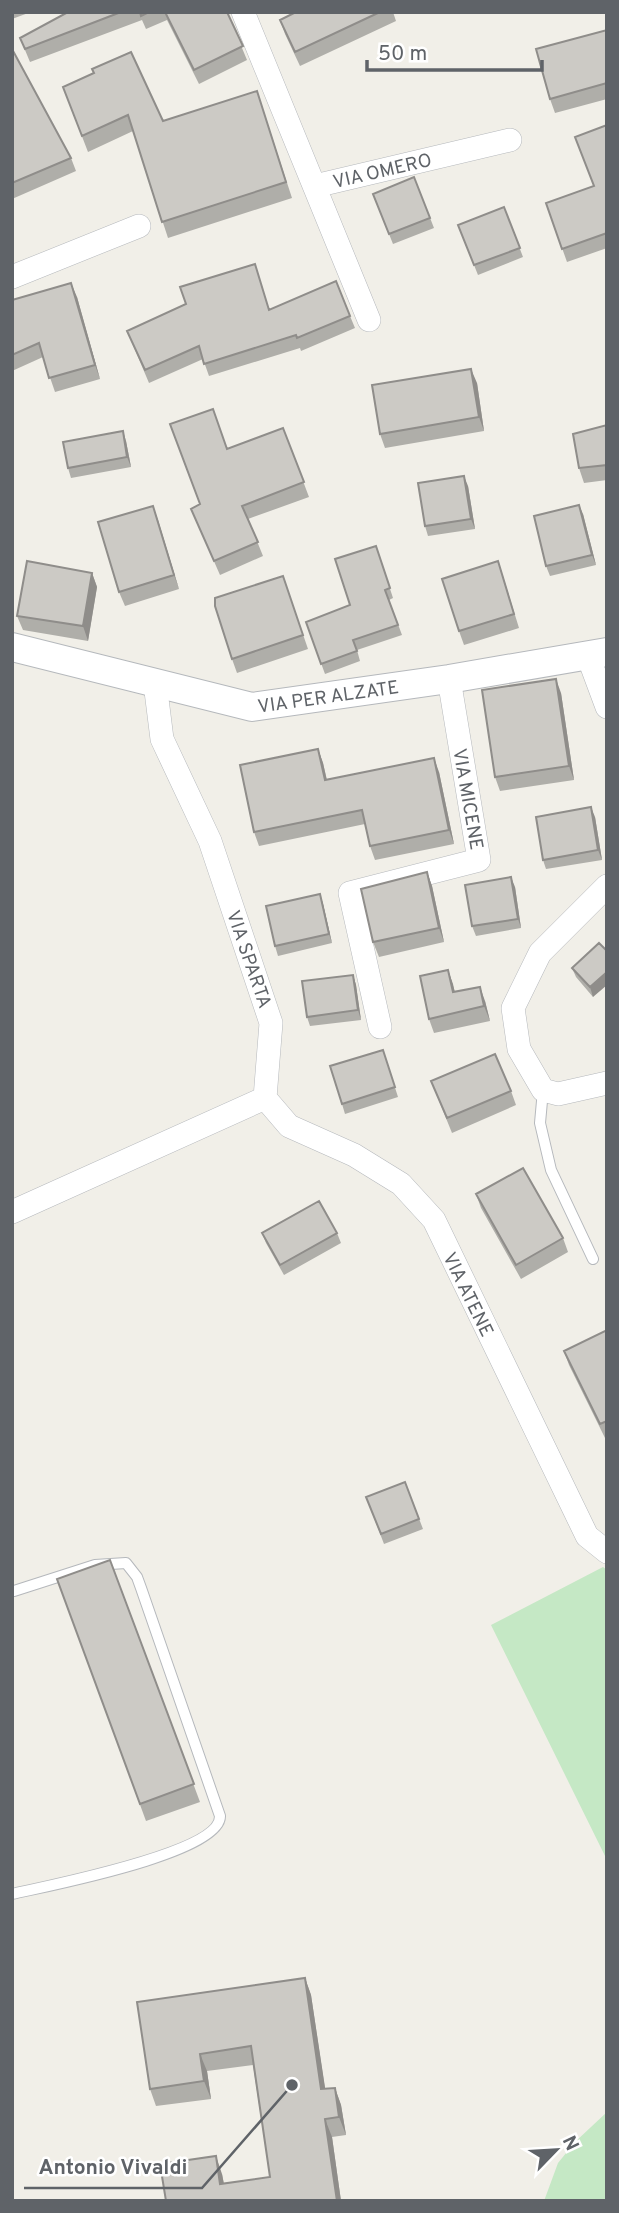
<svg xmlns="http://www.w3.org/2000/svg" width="619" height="2213" viewBox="0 0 619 2213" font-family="Overpass,sans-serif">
  <rect width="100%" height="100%" fill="#f1efe8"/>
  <path fill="#c5e8c5" d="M603,1567L607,1570V1860L491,1625Z
    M607,2112V2201H544L558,2163L575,2142Z"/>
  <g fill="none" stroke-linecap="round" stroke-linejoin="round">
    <g stroke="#b5b8bc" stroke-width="12">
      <path id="service" d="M543,1090L540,1123L551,1170L593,1259
        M12,1894C46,1886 221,1853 220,1816L141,1588L137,1577L126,1563L95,1565L14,1591"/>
    </g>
    <g stroke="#b5b8bc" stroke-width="24">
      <path id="minor" d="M243,12L369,320
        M315,186L510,140
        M12,277L139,226
        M588,656L607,707
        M607,886L540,953L513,1008L519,1049L543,1090L558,1094L607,1083
        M380,1027L350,893L479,860L449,679
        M265,1098L289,1126L354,1155L401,1184L434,1220L587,1536L607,1552
        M12,1212L265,1098L271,1023L210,841L162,739L155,683"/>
    </g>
    <g stroke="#b5b8bc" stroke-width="30">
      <path id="tertiary" d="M12,647L252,707L449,679L607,652"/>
    </g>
    <use href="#service" stroke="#fff" stroke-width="10"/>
    <use href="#minor" stroke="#fff" stroke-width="23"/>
    <use href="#tertiary" stroke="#fff" stroke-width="28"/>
  </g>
  <path fill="#afaea9" d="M12,12H31L12,19Z
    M68,12H227L247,60L199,84L167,20L146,29L142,20L30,62L20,38Z
    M296,12H393L396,21L300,66L285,34L280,20Z
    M607,30V99L555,113L550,99Z
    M12,49L71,158L76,171L12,199Z
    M63,87L163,121L257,91L292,198L168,238L133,131L88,152Z
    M607,125V248L567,262L546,203L594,186Z
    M414,177L434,228L393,244L373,194Z
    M504,207L523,257L478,275L458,225Z
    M255,264L269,310L350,316L355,328L301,351L300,348L209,376L203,359L149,383L127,331L186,304Z
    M77,297L100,379L55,392L43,357L12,371V300Z
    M477,383L484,431L385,448L380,434Z
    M607,425V480L584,483L579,468Z
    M283,428L309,497L248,519L263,556L220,575L191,509L200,504L227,449Z
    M126,441L131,467L71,478L68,468Z
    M468,486L475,529L428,536L425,526Z
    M153,506L179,589L125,606L119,592Z
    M583,514L596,565L550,576L546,566Z
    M376,546L393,598L389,600L402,635L357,650L360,661L325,674L306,622L350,605Z
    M92,573L97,587L88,641L23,630L17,616Z
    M283,576L308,649L237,673L232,659Z
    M503,576L519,628L464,645L459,631Z
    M561,693L574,780L500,791L495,777Z
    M318,749L323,763L327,780L439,772L454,844L375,860L370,846L365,824L259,846L254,832Z
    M595,817L602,860L546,869L543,860Z
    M427,872L432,886L444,942L379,957L373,942Z
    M515,887L521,928L476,936L472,926Z
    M320,894L323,904L332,943L278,956L275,946Z
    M599,943L593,997L576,977L572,968Z
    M448,970L455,992L485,1001L490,1021L434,1033L429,1019Z
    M353,975L356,985L361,1020L310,1026L307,1017Z
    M383,1050L398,1097L345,1114L342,1104Z
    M431,1081L511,1091L516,1105L452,1133Z
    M476,1194L563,1238L568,1252L521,1279L481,1208Z
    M262,1233H337L341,1243L284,1275L266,1243Z
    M607,1330V1438H605L569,1365L564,1351Z
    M405,1482L423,1529L384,1544L366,1497Z
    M110,1560L200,1802L146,1821L57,1579Z
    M305,1978L311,1995L325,2089L335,2088L341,2105L346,2135L332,2137L341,2201H166L222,2174L224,2184L270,2177L253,2065L207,2071L211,2099L156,2106L150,2089Z"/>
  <path fill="#8f8d8a" d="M71,283L77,297L100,379L95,365Z
    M471,369L477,383L484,431L479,417Z
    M123,431L126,441L131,467L127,457Z
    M464,476L468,486L475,529L471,519Z
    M579,505L583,514L596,565L592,555Z
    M153,506L158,520L179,589L174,575Z
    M92,573L97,587L88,641L83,626Z
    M556,679L561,693L574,780L569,766Z
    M318,749L323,763L330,795L325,780Z
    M434,758L439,772L454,844L449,830Z
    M591,807L595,817L602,860L598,850Z
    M427,872L432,886L444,942L439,928Z
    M511,877L515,887L521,928L518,919Z
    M320,894L323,904L332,943L329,934Z
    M448,970L453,984L458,1007L453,992Z
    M607,972V985L593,997L590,987Z
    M353,975L356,985L361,1020L358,1010Z
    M480,987L485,1001L490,1021L484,1006Z
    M305,1978L311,1995L328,2107L321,2089Z
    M200,2054L207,2071L211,2099L204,2081Z
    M335,2088L341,2105L346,2135L339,2117Z
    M325,2119L332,2137L341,2201H337Z
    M216,2156L222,2174L227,2201L220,2184Z"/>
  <path fill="#cccac5" stroke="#8f8d8a" stroke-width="2" d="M68,12H121L25,49L20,38Z
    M140,12H149L141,16Z
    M165,12H227L243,46L194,70Z
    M296,12H380L295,52L280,20Z
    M607,30V83L550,99L536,49Z
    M12,49L71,158L12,183Z
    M131,52L163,121L257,91L286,182L162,222L128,115L82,136L63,87L94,73L92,69Z
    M607,125V233L562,249L546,203L594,186L575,137Z
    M414,177L430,218L389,234L373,194Z
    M504,207L520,248L474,265L458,225Z
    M255,264L269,310L336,281L350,316L297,338L296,335L204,364L199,346L145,370L127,331L186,304L180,287Z
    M71,283L95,365L49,378L39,343L12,355V300Z
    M471,369L479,417L380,434L372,385Z
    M213,409L227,449L283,428L304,482L242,506L258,542L214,561L191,509L200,504L170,424Z
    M607,425V465L579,468L573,434Z
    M123,431L127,457L68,468L63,442Z
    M464,476L471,519L425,526L418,483Z
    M579,505L592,555L546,566L534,516Z
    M153,506L174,575L119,592L98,522Z
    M376,546L390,588L385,590L398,625L353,640L357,651L321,664L306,622L350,605L335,559Z
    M27,561L92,573L83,626L17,616Z
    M498,561L514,614L459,631L442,579Z
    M283,576L303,635L232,659L215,606V598Z
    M556,679L569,766L495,777L482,690Z
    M318,749L325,780L434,758L449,830L370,846L362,810L254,832L240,765Z
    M591,807L598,850L543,860L536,817Z
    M427,872L439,928L373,942L361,889Z
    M511,877L518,919L472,926L465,885Z
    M320,894L329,934L275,946L266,906Z
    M599,943L607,951V972L590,987L572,968Z
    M448,970L453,992L480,987L484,1006L429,1019L420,976Z
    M353,975L358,1010L307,1017L302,981Z
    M383,1050L395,1087L342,1104L330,1066Z
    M495,1054L511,1091L447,1118L431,1081Z
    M523,1168L563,1238L516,1265L476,1194Z
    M319,1201L337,1233L280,1265L262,1233Z
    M607,1330V1421L600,1424L564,1351Z
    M405,1482L419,1519L381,1534L366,1497Z
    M110,1560L194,1784L140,1804L57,1579Z
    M305,1978L321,2089L335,2088L339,2117L325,2119L337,2201H166L160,2164L216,2156L220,2184L270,2177L251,2046L200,2054L204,2081L150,2089L137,2002Z"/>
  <g text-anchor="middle" stroke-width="5" stroke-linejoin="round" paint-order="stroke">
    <g font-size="19" fill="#5f6368" stroke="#fff">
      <text transform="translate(382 170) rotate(-13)" y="7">VIA OMERO</text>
      <text transform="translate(328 696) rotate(-8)" y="7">VIA PER ALZATE</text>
      <text transform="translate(469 799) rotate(80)" y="7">VIA MICENE</text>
      <text transform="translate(250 959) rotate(71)" y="7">VIA SPARTA</text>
      <text transform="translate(469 1294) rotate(64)" y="7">VIA ATENE</text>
    </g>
  </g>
  <path fill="none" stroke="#5f6368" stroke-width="2.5" d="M292 2085L202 2188H24"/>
  <circle fill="#5f6368" stroke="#fff" stroke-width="2.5" cx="292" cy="2085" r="7"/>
  <g font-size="21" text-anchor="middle" font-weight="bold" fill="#5f6368" stroke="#fff" stroke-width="5" stroke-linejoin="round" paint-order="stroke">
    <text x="113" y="2174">Antonio Vivaldi</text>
  </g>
  <rect width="619" height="2213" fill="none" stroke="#5f6368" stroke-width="28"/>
  <g transform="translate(556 2150) rotate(65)" stroke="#ffffff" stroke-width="5" paint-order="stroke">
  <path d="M0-5L12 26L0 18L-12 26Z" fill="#5f6368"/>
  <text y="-10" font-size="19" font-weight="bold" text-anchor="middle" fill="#5f6368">N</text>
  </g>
  <path d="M367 60v10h175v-10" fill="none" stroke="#5f6368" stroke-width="3.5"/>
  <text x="378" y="60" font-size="21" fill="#5f6368" stroke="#ffffff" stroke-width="5" paint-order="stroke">50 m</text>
</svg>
